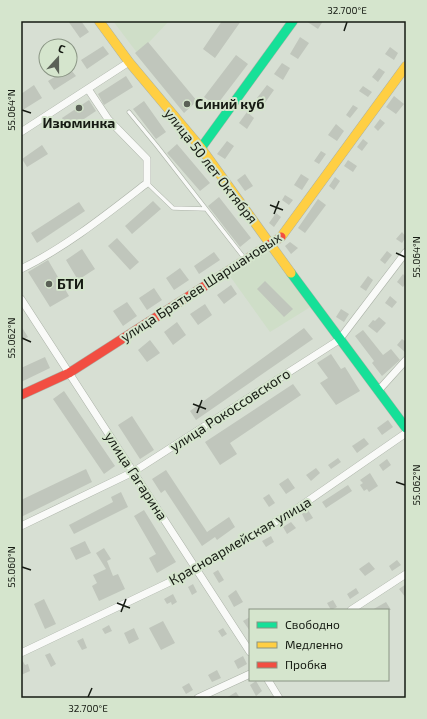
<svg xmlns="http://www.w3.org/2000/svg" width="427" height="719" viewBox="0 0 427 719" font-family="'Exo 2',sans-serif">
  <rect width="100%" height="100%" fill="#d7dfd3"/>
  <path fill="#cfdec8" d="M113,21H169L138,54Z
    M270,244L312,306L270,332L227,272Z"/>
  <path fill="#c0c6bc" d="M68,21H81L89,32L80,38Z
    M222,21H241L215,58L203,49Z
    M306,21H323L318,29Z
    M300,37L309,43L298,59L290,54Z
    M148,42L197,101L184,113L135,53Z
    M103,46L109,54L87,69L81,60Z
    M390,47L398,53L394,60L385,54Z
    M236,55L248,64L216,106L204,97Z
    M282,63L290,68L283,80L274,74Z
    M379,68L385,72L378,82L372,77Z
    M66,70H71L76,76L54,90L48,81Z
    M126,76L133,87L104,105L98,94Z
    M34,85L42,98L21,111V94Z
    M267,85L274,90L264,104L257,98Z
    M363,86L372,92L368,97L359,91Z
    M394,96L404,104L396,114L386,107Z
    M89,100L96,111L69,129L62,118Z
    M144,101L166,132L156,139L133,109Z
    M353,105L358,108L350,118L346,115Z
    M247,112L254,118L247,129L239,123Z
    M380,119L385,123L378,131L374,127Z
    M336,124L344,131L337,141L328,135Z
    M363,139L368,143L362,151L357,147Z
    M227,141L234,146L225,159L217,154Z
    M177,144L210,183L200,191L167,153Z
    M42,145L48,154L27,167L22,159Z
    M321,151L326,154L319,164L314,161Z
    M348,160L357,166L353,172L344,166Z
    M245,174L253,186L245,191L237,180Z
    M301,174L309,179L302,190L294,185Z
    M335,177L340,181L334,190L329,186Z
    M285,195L293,200L289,205L282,200Z
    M219,197L251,238L240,247L208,206Z
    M318,199L326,205L305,233L298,228Z
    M153,201L161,209L132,234L125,226Z
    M79,202L85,211L37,243L31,233Z
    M276,213L281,217L274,227L269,223Z
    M402,232L406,237L402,243L396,239Z
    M117,238L139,262L130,270L108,246Z
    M290,242L298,248L291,254L285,246Z
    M82,249L95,269L78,280L66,260Z
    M387,251L392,255L385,264L380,260Z
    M214,252L220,260L199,274L194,266Z
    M48,260L69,296L50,307L28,272Z
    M180,268L189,280L174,290L166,278Z
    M403,274L406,277V283L403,287L397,282Z
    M368,276L373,280L366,291L360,287Z
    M265,281L293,309L284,317L257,289Z
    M231,285L237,294L224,304L217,295Z
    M154,288L162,300L147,310L139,298Z
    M390,296L397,302L392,308L385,303Z
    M127,302L137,316L123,326L113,311Z
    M205,304L212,315L198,325L190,314Z
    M341,309L349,314L344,322L336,317Z
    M379,317L386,323L377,333L368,326L373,320L375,321Z
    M177,322L186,335L173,345L164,332Z
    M21,326L28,337L21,341Z
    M304,328L313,339L196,420L190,411Z
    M363,330L383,355L391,349L400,360L382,376L372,363L374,361L355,336Z
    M402,339L406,342V353L397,345Z
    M150,340L160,353L147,362L138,350Z
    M331,354L341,369L345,367L360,391L336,405L320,383L328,378L317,363Z
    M45,357L50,368L21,382V368Z
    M293,384L301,395L230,443L237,454L220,465L205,442Z
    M64,391L115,466L104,474L53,399Z
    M132,416L154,450L140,459L118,425Z
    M388,420L393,427L382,435L377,428Z
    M364,438L369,444L357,453L352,446Z
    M338,458L341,462L331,469L328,465Z
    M387,459L391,465L383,471L379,465Z
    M316,468L320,473L311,481L306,475Z
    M86,469L92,482L21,517V500Z
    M166,470L207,532L229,517L235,527L217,540L215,537L202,546L165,490L161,493L152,479Z
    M370,473L378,486L369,492L367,489L364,491L360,485L363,483L360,480Z
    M288,478L295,488L286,494L279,484Z
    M348,485L352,491L326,508L322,502Z
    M121,492L128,507L74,534L69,525L113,502L111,497Z
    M269,494L275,503L269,507L263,498Z
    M144,510L176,562L157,573L149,558L156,554L134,516Z
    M308,510L313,518L306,522L302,514Z
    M291,522L296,528L287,534L283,527Z
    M271,536L274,542L266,547L262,541Z
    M85,541L91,553L76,560L70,548Z
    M104,548L111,559L107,561L113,576L118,574L125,589L99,601L92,586L97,583L93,575L106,569L96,553Z
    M397,560L401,565L392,571L389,566Z
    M369,562L375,569L365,576L359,569Z
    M218,570L224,580L219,583L213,573Z
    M193,584L197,592L192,595L188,587Z
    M406,584V598L399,589Z
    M356,588L359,593L350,599L347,594Z
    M236,590L243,602L234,607L228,596Z
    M173,594L177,602L172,605L171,602L167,604L164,599Z
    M44,599L56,624L45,629L34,604Z
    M333,600L337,607L331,610L327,603Z
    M386,602L391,610H372Z
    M250,617V631L243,621Z
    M163,621L175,643L161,650L149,628Z
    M109,625L112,631L105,634L102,629Z
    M134,628L139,639L129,644L124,633Z
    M223,628L227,634L222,637L218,631Z
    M83,638L87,648L82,650L77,641Z
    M50,653L56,664L51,667L45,655Z
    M243,656L247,664L238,669L234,661Z
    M21,658L25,665L28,664L30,671L21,675Z
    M217,670L221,678L212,682L208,675Z
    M256,681L262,691L256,696L250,685Z
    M189,683L193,690L186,694L182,687Z
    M236,692L240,698H226Z"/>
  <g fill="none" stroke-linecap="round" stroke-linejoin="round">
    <g stroke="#aab1a6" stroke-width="4.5">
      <path id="lane" d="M129,112L157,146L245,259
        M147,183L173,208L206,209"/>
    </g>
    <g stroke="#aab1a6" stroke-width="8">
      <path id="street" d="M21,132L129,62
        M21,269C66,247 107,214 147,183V159L108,119L88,89
        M21,299L250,652
        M378,391L406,360
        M21,526L133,472L339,340L406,252
        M351,610L406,574
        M21,653L193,571L292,512L406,433
        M268,680L279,698
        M198,698L250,674"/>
    </g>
    <g stroke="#aab1a6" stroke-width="10">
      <path id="fast" d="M201,148L293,21
        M291,273L406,428"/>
    </g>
    <g stroke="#aab1a6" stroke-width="10">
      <path id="slow" d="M99,21L129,62L201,148L291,273
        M281,237L406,66"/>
    </g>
    <g stroke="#aab1a6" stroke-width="10">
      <path id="jam" d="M21,395L69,373L281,237"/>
    </g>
    <use href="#lane" stroke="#f9faf8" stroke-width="3.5"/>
    <use href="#street" stroke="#f9faf8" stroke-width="7"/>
    <use href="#fast" stroke="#16e098" stroke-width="9"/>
    <use href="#slow" stroke="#ffcf43" stroke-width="9"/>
    <use href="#jam" stroke="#f24e42" stroke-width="9"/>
  </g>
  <path fill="none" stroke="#161b13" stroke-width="1.5" d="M344,31L347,22M22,110L31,113M270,205L283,210M274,214L279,201M396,253L405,257M22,338L31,342M193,404L206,409M197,413L202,400M396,482L405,485M22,567L31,570M117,603L130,608M121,612L126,599M88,697L92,688"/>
  <g fill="#5a6056" stroke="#d5e5cd" stroke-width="1.5">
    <circle cx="187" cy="104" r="4"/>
    <circle cx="79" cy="108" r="4"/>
    <circle cx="49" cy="284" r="4"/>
  </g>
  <g text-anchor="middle" stroke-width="4" stroke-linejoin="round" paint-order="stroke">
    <g font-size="14" font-weight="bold" fill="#161b13" stroke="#d5e5cd" text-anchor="start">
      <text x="195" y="109">Синий куб</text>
      <text x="79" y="128" text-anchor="middle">Изюминка</text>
      <text x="57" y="289">БТИ</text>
    </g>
    <g font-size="14" fill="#161b13" stroke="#d5e5cd">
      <text transform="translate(211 166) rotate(52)" y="5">улица 50 лет Октября</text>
      <text transform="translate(201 287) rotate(-33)" y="5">улица Братьев Шаршановых</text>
      <text transform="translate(230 410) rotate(-33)" y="5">улица Рокоссовского</text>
      <text transform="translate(136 476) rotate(57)" y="5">улица Гагарина</text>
      <text transform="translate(240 541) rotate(-30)" y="5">Красноармейская улица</text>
    </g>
  </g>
  <rect width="427" height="719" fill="none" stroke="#d5e5cd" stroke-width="44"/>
  <rect x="249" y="609" width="140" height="72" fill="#d5e5cd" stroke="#899483"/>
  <rect x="257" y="622" width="20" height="6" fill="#16e098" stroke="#899483"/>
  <text x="285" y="629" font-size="12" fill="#161b13">Свободно</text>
  <rect x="257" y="642" width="20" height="6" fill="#ffcf43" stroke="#899483"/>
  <text x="285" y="649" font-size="12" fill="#161b13">Медленно</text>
  <rect x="257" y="662" width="20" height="6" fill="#f24e42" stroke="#899483"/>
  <text x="285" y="669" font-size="12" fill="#161b13">Пробка</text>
  <g transform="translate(58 58) rotate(21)"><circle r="19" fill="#d5e5cd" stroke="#899483"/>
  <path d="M0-3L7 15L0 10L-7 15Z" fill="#5a6056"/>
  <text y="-6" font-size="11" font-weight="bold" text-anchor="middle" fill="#161b13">С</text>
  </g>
  <rect x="22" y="22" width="383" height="675" fill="none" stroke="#161b13" stroke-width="1.5"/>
  <g font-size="10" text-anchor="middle" fill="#161b13">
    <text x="347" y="14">32.700°E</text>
    <text transform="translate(11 110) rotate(-90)" y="4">55.064°N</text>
    <text transform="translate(416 257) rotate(-90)" y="4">55.064°N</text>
    <text transform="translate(11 338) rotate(-90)" y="4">55.062°N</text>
    <text transform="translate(416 485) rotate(-90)" y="4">55.062°N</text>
    <text transform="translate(11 567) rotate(-90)" y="4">55.060°N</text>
    <text x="88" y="712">32.700°E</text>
  </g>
</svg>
